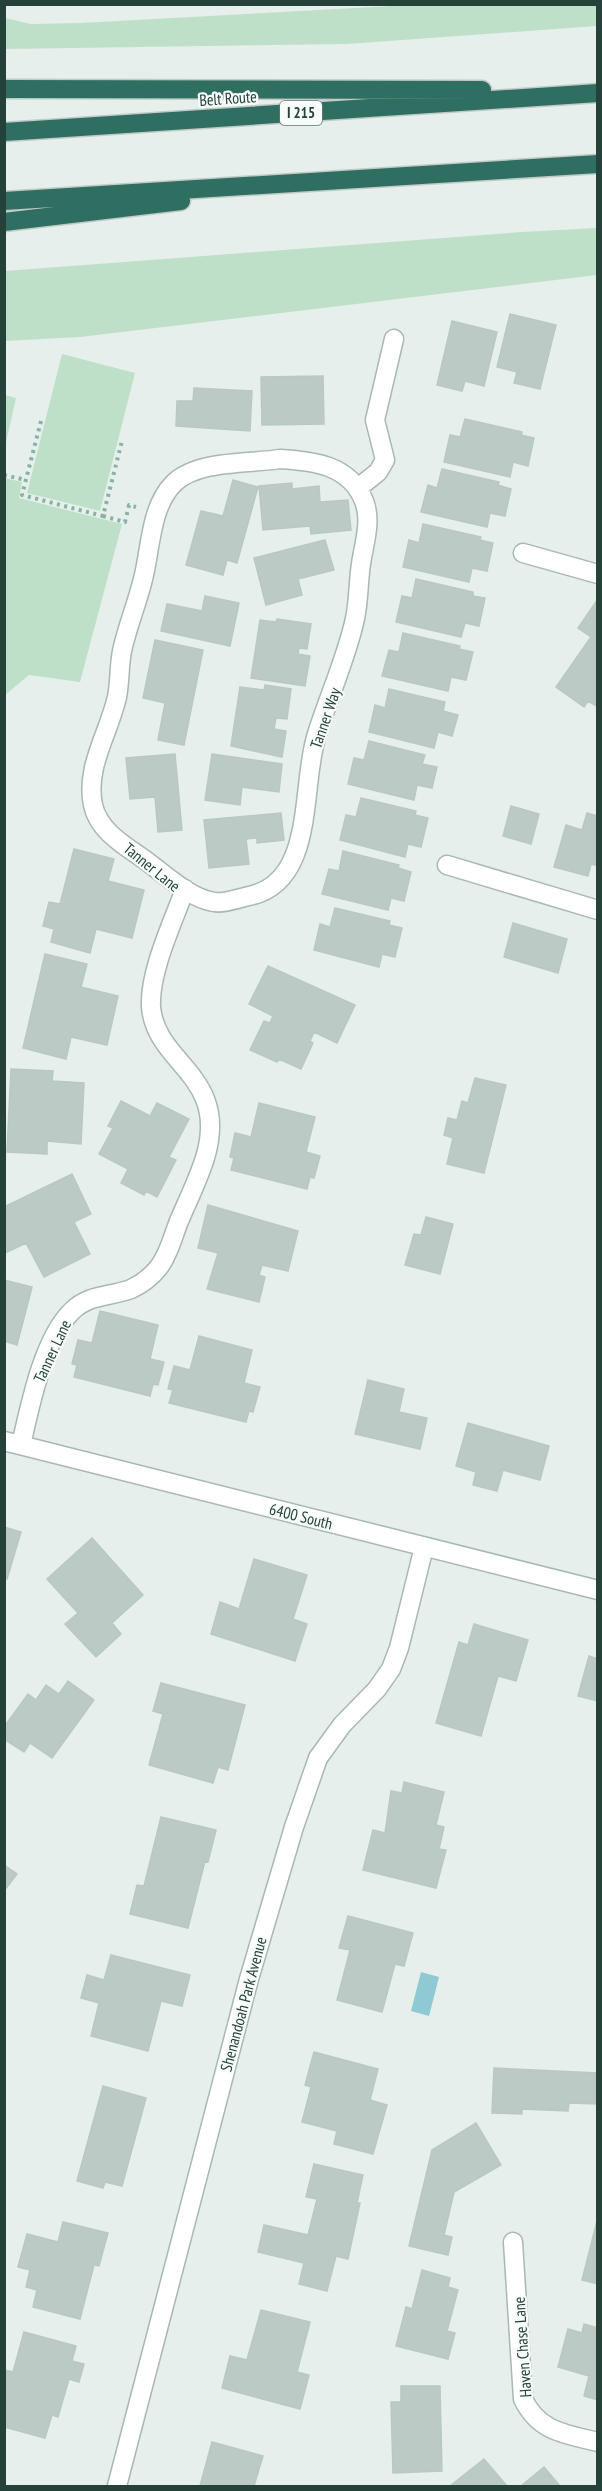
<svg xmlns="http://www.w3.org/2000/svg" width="602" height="2491" viewBox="0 0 602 2491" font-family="'PT Sans Narrow',sans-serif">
  <rect width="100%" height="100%" fill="#e6efeb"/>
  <path fill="#bfe0c8" d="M410,5H597V26L347,44L5,49V18L31,24L81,23Z
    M597,228V275L80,337L5,341V271L522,232Z
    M62,354L135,373L100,511L27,493Z
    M5,395L16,398L5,447L4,395Z
    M5,478L22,482L19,498L122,524L80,682L29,675L5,695Z"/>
  <path fill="#8ec9d4" d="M421,1972L439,1977L429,2016L411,2011Z"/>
  <path fill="#bbcac4" stroke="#b8c9c2" stroke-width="1.5" d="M510,314L556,325L540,389L514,383L517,372L497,367Z
    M452,321L497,332L484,386L465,381L462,391L437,385Z
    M323,376L324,424L262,425L261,377Z
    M194,388L252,391L250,431L176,426L177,401H193Z
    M465,419L522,432L521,435L534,438L528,466L513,462L510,477L444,462L450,435L460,437Z
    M442,469L499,482L498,485L511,489L505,516L490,513L487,527L421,512L428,485L437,488Z
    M233,480L258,487L237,563L227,560L223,575L186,565L201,511L223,516Z
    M292,483V489L319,486L320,502L348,500L351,530L311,534L310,526L263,530L259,486Z
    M423,524L481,537L480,540L493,543L487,571L472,568L469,582L403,567L409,540L419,543Z
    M325,540L334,570L298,579L302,595L266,605L254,558Z
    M416,579L473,592V596L485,598L479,626L465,623L461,637L396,622L402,596L412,598Z
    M205,596L239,603L230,646L161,631L167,604L202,611Z
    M598,599V707L588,701L584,707L556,687L591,637L578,628Z
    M277,619L311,624L307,649L299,648L298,654L310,656L305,686L251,678L260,620L276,622Z
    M403,633L460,646L459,649L473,652L466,680L451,677L448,691L382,676L389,650L399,652Z
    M155,640L203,650L184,745L158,740L165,703L143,698Z
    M265,685L291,689L287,719L276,718L274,729L286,731L282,757L231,746L240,687L264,690Z
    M389,689L445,702L443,711L458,715L452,736L438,732L434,748L369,732L375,705L385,708Z
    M369,741L425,755L422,764L437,767L432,788L417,785L414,800L348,784L354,758L364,760Z
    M175,754L182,830L158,832L155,797L130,799L126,758Z
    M212,754L282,764L279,792L242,787L240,805L205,800Z
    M361,798L416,811L415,815L428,818L421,847L408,844L405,857L340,840L346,815L356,817Z
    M511,806L539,814L531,844L503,836Z
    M281,813L284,840L257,843V838L246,839L249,864L209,868L204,820Z
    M587,813L598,816V866L591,864L588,876L554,867L566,825L582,830Z
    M74,849L114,859L108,881L144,890L132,938L96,929L90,953L51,942L54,929L43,926L49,902L60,904Z
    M343,851L399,865L398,868L411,872L404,901L391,898L388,910L322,894L329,869L339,871Z
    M335,908L390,921L389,925L402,928L395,957L382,954L379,967L314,950L320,924L330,927Z
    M513,923L567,939L558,973L504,957Z
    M45,954L87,964L81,987L118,996L107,1045L71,1037L66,1059L23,1048Z
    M268,966L355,1005L337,1043L314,1032L310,1041L313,1043L301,1069L279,1059L277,1062L250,1050L264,1021L270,1023L273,1016L249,1004Z
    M11,1069L53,1071L52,1081L84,1083L81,1144L47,1141V1154L7,1152Z
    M475,1078L506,1085L484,1173L447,1164L453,1138L444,1135L448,1118L457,1120L462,1101L468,1103Z
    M121,1101L150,1116L157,1103L189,1119L169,1157L176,1160L157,1197L146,1191L144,1195L121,1183L128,1169L99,1154L113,1128L108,1126Z
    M259,1103L315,1117L306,1152L320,1156L314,1178L310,1177L307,1189L231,1170L234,1158L230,1157L235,1133L251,1137Z
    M72,1174L91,1214L74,1222L90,1254L44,1277L26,1243L5,1253L4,1207Z
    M208,1205L298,1231L288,1271L262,1265L259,1275L265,1277L259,1302L207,1289L218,1253L198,1248Z
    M426,1217L453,1224L440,1274L405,1265L414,1234L421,1235Z
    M4,1280L32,1287L17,1345L4,1341Z
    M100,1311L158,1325L150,1359L164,1362L158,1385L153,1384L150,1396L74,1377L77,1365L72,1364L78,1340L92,1343Z
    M199,1336L252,1350L244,1383L260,1387L253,1412L249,1411L246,1422L169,1403L173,1390L168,1389L174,1366L190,1370Z
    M368,1380L404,1389L399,1412L427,1418L420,1449L355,1434Z
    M468,1423L549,1446L540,1480L503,1470L497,1491L473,1485L476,1472L456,1466Z
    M4,1527L21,1532L7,1579L4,1578Z
    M92,1538L143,1595L112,1623L121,1634L96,1657L65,1624L78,1613L47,1579Z
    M254,1559L307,1575L293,1619L307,1624L295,1661L211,1634L220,1602L239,1609Z
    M474,1624L528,1640L516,1681L498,1676L481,1736L436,1723L459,1642L468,1645Z
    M589,1656L598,1659V1701L578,1696Z
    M68,1681L94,1700L52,1758L30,1743L24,1752L4,1739V1727L28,1694L36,1700L46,1685L59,1694Z
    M161,1683L245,1705L228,1770L218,1767L213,1783L149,1765L163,1714L153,1711Z
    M404,1782L444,1792L436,1825L444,1827L439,1849L446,1850L436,1888L363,1870L373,1830L385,1833L391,1791L402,1793Z
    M161,1817L216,1830L208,1862L205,1861L188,1928L130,1914L137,1885L144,1886Z
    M4,1865L17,1874L4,1891Z
    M348,1916L413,1933L404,1966L395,1964L382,2012L337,2000L350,1950L339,1948Z
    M111,1955L190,1975L182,2006L161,2001L148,2051L91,2036L99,2003L81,1998L87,1975L104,1980Z
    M314,2052L378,2069L370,2100L387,2105L373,2154L334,2144L337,2131L302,2122L311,2087L305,2085Z
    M494,2068L598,2073V2104L569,2103L568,2111L522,2109V2114L492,2113Z
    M103,2086L146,2098L122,2186L105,2182L103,2188L77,2181Z
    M476,2123L501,2165L454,2192L444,2235L452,2237L448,2255L409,2246L432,2150Z
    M314,2164L363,2175L357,2203H360L348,2259L336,2256L327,2291L299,2284L304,2263L258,2252L264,2225L308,2235L317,2199L306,2197Z
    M598,2217V2284L582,2280Z
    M63,2222L108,2233L99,2266L94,2265L80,2319L33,2307L37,2290L26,2287L30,2270L18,2267L27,2234L58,2242Z
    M422,2270L450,2278L448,2287L458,2290L447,2331L455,2333L448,2359L396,2346L406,2307L412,2309Z
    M261,2310L310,2322L297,2372L309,2375L300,2409L222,2388L230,2356L247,2360Z
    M584,2324L598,2328V2400L584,2396L589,2376L558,2367L568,2329L582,2333Z
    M24,2332L76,2346L72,2361L84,2364L79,2382L69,2379L58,2417L52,2415L45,2438L4,2427V2370L13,2372Z
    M401,2386H440L442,2471L393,2473L391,2402H401Z
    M212,2442L263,2456L254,2486H200Z
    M484,2459L507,2486H450Z
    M544,2467L560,2486H521Z"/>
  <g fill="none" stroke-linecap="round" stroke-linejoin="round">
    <g stroke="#a8b8b2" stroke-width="21">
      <path id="minor" d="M280,459C314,461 350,465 364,501C372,521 364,543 361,564C358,583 359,604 354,623C345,661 329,696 317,734C300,784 317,882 249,896C239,898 224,904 214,902C190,898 168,877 149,863C128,847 99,833 93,805C85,767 109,733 117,697C120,682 119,666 122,651C127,628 136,606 142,583C151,552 149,508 174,483C198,460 248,464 280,459Z
        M358,488L378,472L385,460L375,420L394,339
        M523,553L598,574
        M447,865L598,910
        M4,1441L598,1590
        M21,1445C30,1406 43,1339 72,1311C89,1294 110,1297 131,1289C142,1284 152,1276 159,1267C169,1254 173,1236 179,1221C188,1200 198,1180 205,1158C230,1075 156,1065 151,1007C149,972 173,922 185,889
        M513,2242L523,2399C539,2432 565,2434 598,2442
        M117,2486L249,1979L294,1827L318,1758L342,1725L377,1689L391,1669L399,1648L424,1547"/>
    </g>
    <g stroke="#c2cac8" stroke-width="21">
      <path id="highway" d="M4,89L482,90
        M4,132L598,93
        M4,201L598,164
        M4,222L181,201"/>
    </g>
    <path stroke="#86b3a5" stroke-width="4" stroke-dasharray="3 4.5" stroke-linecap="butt" d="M41,421L22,495L103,516L122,441
      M4,475L26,480
      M103,516L125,522L129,505L136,507"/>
    <use href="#minor" stroke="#fff" stroke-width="18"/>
    <use href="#highway" stroke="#2f6f62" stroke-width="18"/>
  </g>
  <g text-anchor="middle" stroke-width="4.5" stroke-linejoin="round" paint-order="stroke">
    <rect fill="#f7fbf9" stroke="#637a73" stroke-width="1.5" x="280" y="101" width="42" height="24" rx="4.5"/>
    <g font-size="15" font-weight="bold" fill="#24423a">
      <text x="301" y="118">I 215</text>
    </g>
    <g font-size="16" fill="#24423a" stroke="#f7fbf9">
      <text transform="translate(228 98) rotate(-4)" y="6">Belt Route</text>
      <text transform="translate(325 718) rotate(-71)" y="6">Tanner Way</text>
      <text transform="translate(152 867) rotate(39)" y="6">Tanner Lane</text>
      <text transform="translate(52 1351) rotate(-65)" y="6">Tanner Lane</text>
      <text transform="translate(301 1516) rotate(14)" y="6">6400 South</text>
      <text transform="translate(243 2004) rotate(-75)" y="6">Shenandoah Park Avenue</text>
      <text transform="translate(522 2347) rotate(-94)" y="6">Haven Chase Lane</text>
    </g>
  </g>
  <rect width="602" height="2491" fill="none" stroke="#24423a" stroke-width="12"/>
</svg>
